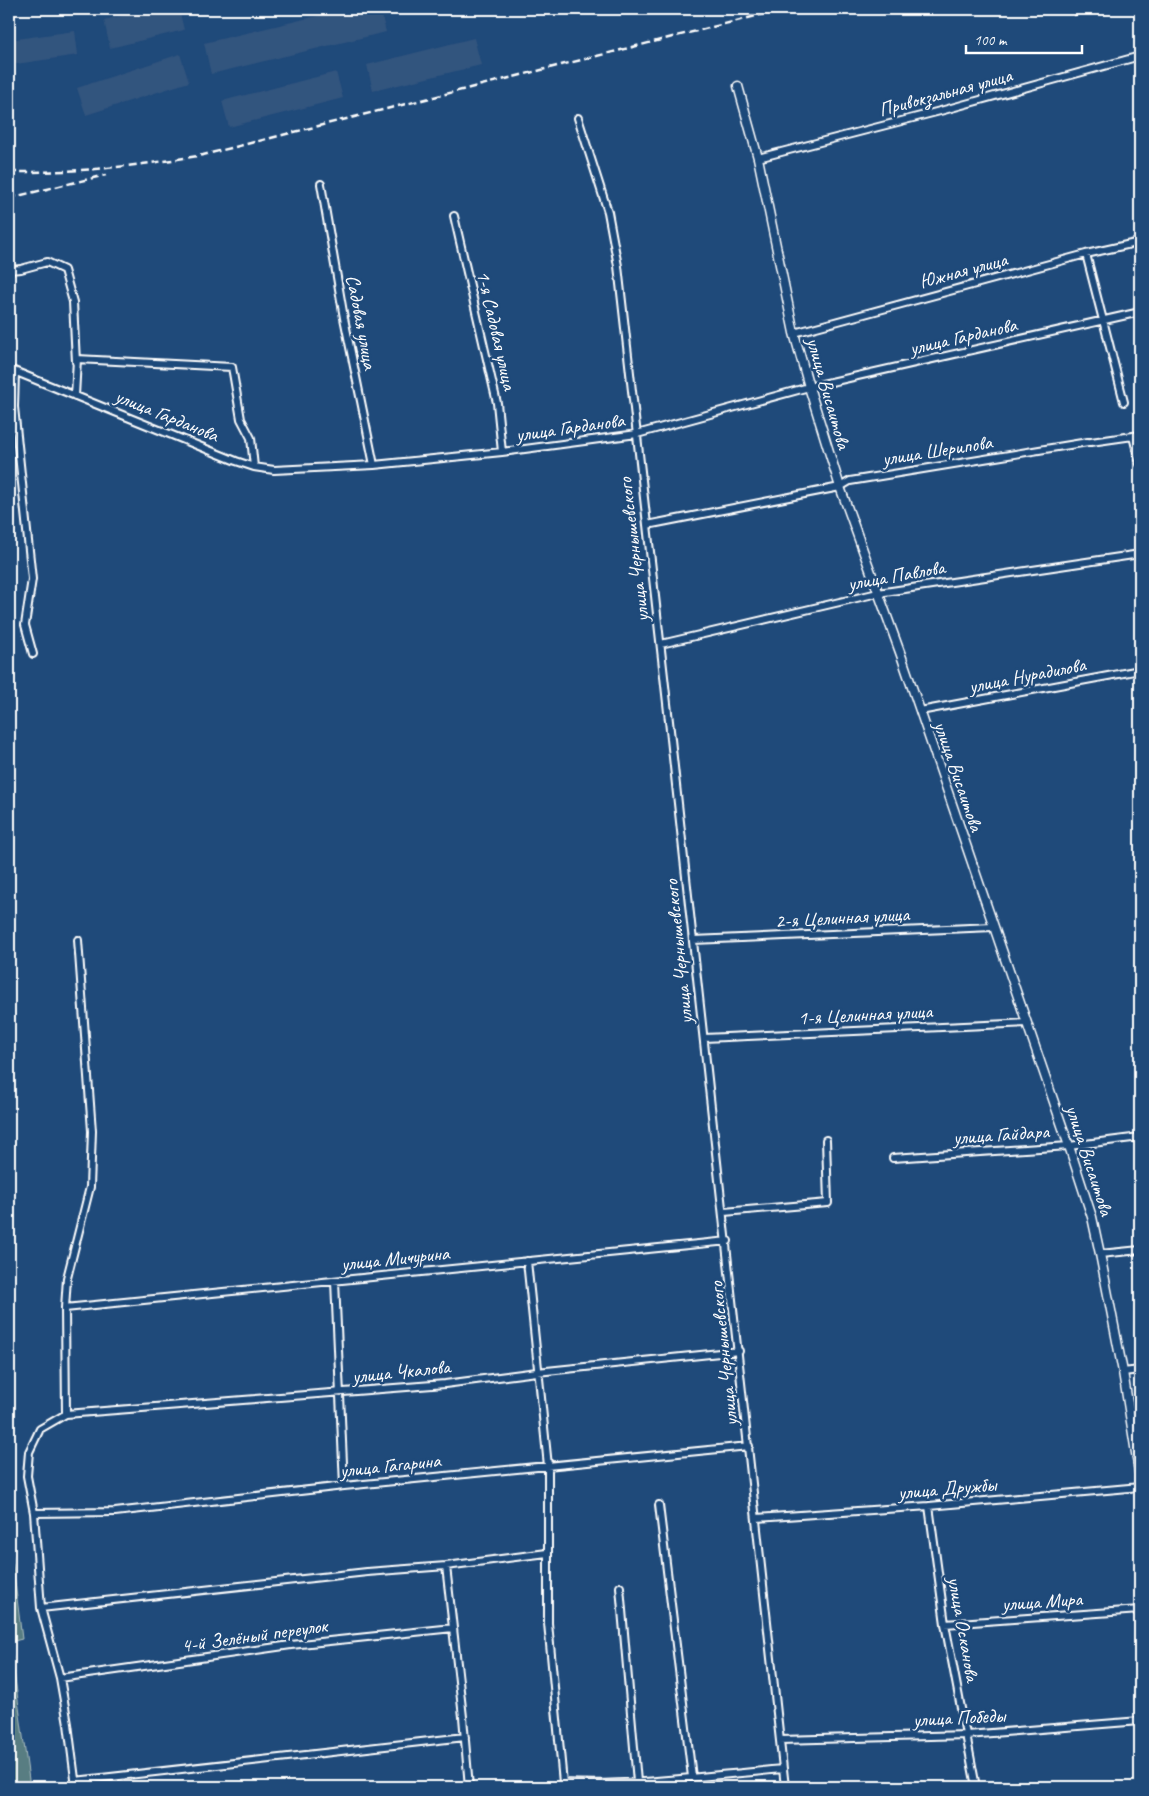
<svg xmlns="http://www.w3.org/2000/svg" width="1149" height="1796" viewBox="0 0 1149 1796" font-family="Caveat,sans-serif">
  <rect width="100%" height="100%" fill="#1f4a7a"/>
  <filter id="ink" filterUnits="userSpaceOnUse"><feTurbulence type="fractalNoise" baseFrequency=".02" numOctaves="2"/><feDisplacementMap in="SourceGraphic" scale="10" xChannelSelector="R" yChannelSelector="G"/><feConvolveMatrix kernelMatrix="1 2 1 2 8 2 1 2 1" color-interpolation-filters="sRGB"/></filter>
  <g filter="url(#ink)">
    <path fill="#33547e" d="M152,9H179L184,30L110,48L104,20Z
      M347,9H380L386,32L211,74L204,43Z
      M75,31L78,55L9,65V40Z
      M474,38L481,65L373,91L367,65Z
      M180,54L189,82L86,115L77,88Z
      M336,72L343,98L229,127L222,101Z"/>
    <path fill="#587d82" stroke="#acbec0" d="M9,1533L22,1639L10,1642L30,1787H9Z"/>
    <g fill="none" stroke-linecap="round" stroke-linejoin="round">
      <g stroke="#fff" stroke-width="10">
        <path id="minor" d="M578,118L608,212L618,266C674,773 734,1280 785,1787
          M758,158L944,110L1140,56
          M321,184L344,318L374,465
          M454,216L497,403L502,452
          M1086,254L1124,402
          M9,270L21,269L47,262L64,270L73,302L76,362
          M794,333L1086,254L1140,242
          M9,369L236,461L254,467L274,470L374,465L502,452L637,434L809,387L1140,312
          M15,372L14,407L32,579L25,625L33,654
          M75,396L77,359L232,367L241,419L251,438L254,467
          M1133,436L1140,464
          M1091,442L1140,435
          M647,525L840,487L850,481L1088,442
          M661,644L878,593L1140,554
          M920,711L1140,670
          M693,940L993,927
          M704,1038L1027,1023
          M893,1158L1069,1146L1140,1137
          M724,1212L828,1203L826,1140
          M1100,1254L1140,1250
          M527,1261L548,1466V1623L563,1783C635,1787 711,1775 783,1769
          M335,1281L344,1486
          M65,1308L728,1241
          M1123,1372L1140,1370
          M66,1414L445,1384L537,1372L739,1351
          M659,1505L692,1777
          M929,1506L945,1624L976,1787
          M34,1513L115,1512L344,1486L749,1446
          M757,1518L929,1506L1140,1487
          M446,1566L463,1717L469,1787
          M620,1587L637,1782
          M41,1608L367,1572L446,1566L547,1553
          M945,1624L1140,1610
          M60,1678L291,1645L453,1628
          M780,1740L967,1735L1140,1721
          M75,1781L465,1737
          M76,1787L68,1724L60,1678L41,1608L34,1513L27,1476L29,1452L40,1429L66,1414L65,1308L67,1278L90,1187L92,1131L78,940"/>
      </g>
      <g stroke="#fff" stroke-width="11">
        <path id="tertiary" d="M738,86L758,158L794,333L809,387L840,487L901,655L1069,1146L1092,1217L1100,1254L1123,1372L1140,1478"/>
      </g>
      <use href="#minor" stroke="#1f4a7a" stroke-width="6"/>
      <use href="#tertiary" stroke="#1f4a7a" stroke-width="8"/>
      <path stroke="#fff" stroke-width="2.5" stroke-dasharray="8 4" stroke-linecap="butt" d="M1062,11L1071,9
        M1074,15L1099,9
        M9,172C75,173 138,166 203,155L784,9
        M9,198L106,175"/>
    </g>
  </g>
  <g text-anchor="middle" stroke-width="5" stroke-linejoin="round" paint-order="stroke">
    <g font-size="20" fill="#fff" stroke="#1f4a7a">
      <text transform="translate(945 92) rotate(-15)" y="7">Привокзальная улица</text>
      <text transform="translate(963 270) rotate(-15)" y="7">Южная улица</text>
      <text transform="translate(362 322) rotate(79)" y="7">Садовая улица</text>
      <text transform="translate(497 330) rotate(77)" y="7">1-я Садовая улица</text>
      <text transform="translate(963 336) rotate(-13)" y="7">улица Гарданова</text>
      <text transform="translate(829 393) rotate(74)" y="7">улица Висаитова</text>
      <text transform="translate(167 415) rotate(22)" y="7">улица Гарданова</text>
      <text transform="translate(570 427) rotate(-8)" y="7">улица Гарданова</text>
      <text transform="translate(937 450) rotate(-9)" y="7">улица Шерипова</text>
      <text transform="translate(633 550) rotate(-97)" y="7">улица Чернышевского</text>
      <text transform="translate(896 575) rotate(-10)" y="7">улица Павлова</text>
      <text transform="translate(1027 675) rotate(-11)" y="7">улица Нурадилова</text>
      <text transform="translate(959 776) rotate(71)" y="7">улица Висаитова</text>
      <text transform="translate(842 917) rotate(-3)" y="7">2-я Целинная улица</text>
      <text transform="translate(678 952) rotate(-96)" y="7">улица Чернышевского</text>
      <text transform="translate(865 1014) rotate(-3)" y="7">1-я Целинная улица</text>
      <text transform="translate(1001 1134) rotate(-4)" y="7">улица Гайдара</text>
      <text transform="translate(1090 1160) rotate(72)" y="7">улица Висаитова</text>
      <text transform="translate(395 1258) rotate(-6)" y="7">улица Мичурина</text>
      <text transform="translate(723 1354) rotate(-96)" y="7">улица Чернышевского</text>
      <text transform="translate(401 1371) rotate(-6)" y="7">улица Чкалова</text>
      <text transform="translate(390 1465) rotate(-6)" y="7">улица Гагарина</text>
      <text transform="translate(947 1488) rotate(-5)" y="7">улица Дружбы</text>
      <text transform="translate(1042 1601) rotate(-4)" y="7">улица Мира</text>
      <text transform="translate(964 1629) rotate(80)" y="7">улица Осканова</text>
      <text transform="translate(254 1635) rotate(-8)" y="7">4-й Зелёный переулок</text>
      <text transform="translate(959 1717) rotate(-3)" y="7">улица Победы</text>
    </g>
  </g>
  <rect width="1149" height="1796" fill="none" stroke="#1f4a7a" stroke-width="30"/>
  <rect x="15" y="15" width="1119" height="1766" fill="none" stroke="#fff" stroke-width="2" filter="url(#ink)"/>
  <path d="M966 45v8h116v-8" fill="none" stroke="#ffffff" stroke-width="2.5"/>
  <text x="974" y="45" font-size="15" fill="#ffffff" stroke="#1f4a7a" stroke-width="4" paint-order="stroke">100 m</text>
</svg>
